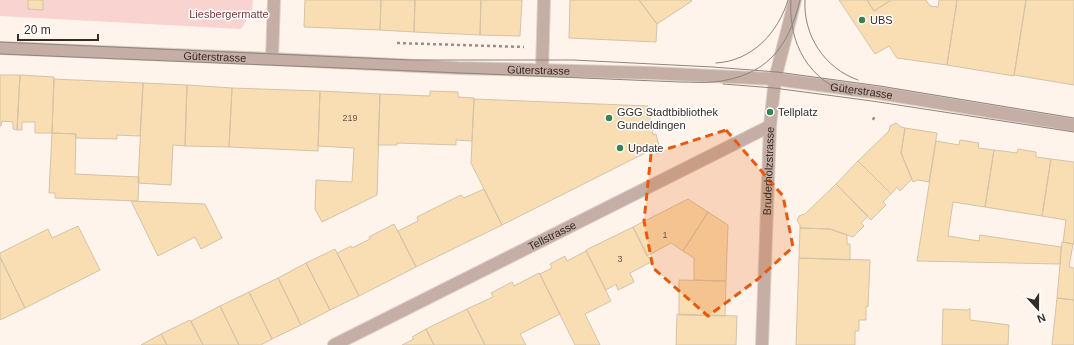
<svg xmlns="http://www.w3.org/2000/svg" width="1074" height="345" viewBox="0 0 1074 345" font-family="Helvetica,sans-serif">
  <rect width="100%" height="100%" fill="#fff4eb"/>
  <path fill="#f9d3cf" d="M0,0H253L252,11L241,29L0,16Z"/>
  <path fill="#f8deb2" stroke="#d4c3a8" d="M28,0H43V10L28,9Z
    M305,0H381L380,30L304,27Z
    M381,0H415L414,32L380,30Z
    M415,0H481L480,35L414,32Z
    M481,0H522L520,36L480,35Z
    M570,0H639L657,24L656,42L569,38Z
    M639,0H691L692,1L657,24Z
    M839,0H867L874,11L891,0H926L930,6L938,7L939,0H957L947,65L897,58L889,46L875,54Z
    M867,0H891L874,11Z
    M957,0H1026L1014,76L947,65Z
    M1026,0H1074V85L1014,75Z
    M0,75H20L17,130L13,129V122L2,121L1,126H0Z
    M20,75L54,77L52,133H35V122H22V130H17Z
    M54,79L143,83L140,136L117,135V139L76,138V134L52,133Z
    M143,83L187,85L185,146L173,145L171,185L138,183Z
    M187,85L232,88L229,147L185,146Z
    M232,88L320,91L318,151L229,147Z
    M320,91L380,94L377,195L322,222L315,209L316,180L352,182L354,148L318,146Z
    M430,91L458,92V97L474,98L472,141L456,140V145L397,143V145H378L380,94L430,96Z
    M474,99L648,106L653,135L656,134L659,146L502,225L471,163Z
    M896,123L901,127L905,128L901,153L912,179L900,191L897,187L891,194L858,161L889,131L890,126Z
    M905,128L937,133L929,182L918,180L913,182L901,153Z
    M52,133L76,134L75,174L139,177L138,201L55,198V193H49Z
    M960,140L979,143L978,148L994,150L985,207L953,202L948,236L979,241L980,235L1061,247L1060,264L917,261L936,141L959,145Z
    M1018,149L1036,152V157L1051,159L1042,216L985,207L994,150L1017,153Z
    M1051,159L1074,162V244L1063,242L1066,220L1042,216Z
    M858,161L891,194L883,202L886,205L871,220L836,184Z
    M836,184L868,216L861,223L864,226L853,237L830,229L800,228V225L797,220L799,216L805,214Z
    M484,189L502,225L416,267L398,231L418,221L417,217L461,195L464,198Z
    M688,199L708,212L683,251L671,243L647,256L633,227Z
    M131,201L205,204L222,238L201,249L195,237L158,256Z
    M708,212L728,225L726,281L694,280V258L683,251Z
    M394,224L416,267L359,296L337,253L351,246L352,248L370,239L369,237Z
    M78,226L100,270L25,308L0,257V253L48,229L52,238Z
    M633,227L651,262L630,273L634,282L618,290L616,284L606,290L586,250Z
    M800,228L830,229L847,235V244H850V260L799,258Z
    M1062,242L1073,244L1069,267L1074,268V300L1057,298Z
    M335,249L359,296L330,310L306,263Z
    M586,251L611,301L585,314L600,345H575L540,274L552,268L550,264L565,256L567,261Z
    M0,257L25,308L0,320Z
    M799,258L870,260L868,307L866,306V320H859V331H855V345H796Z
    M306,263L330,310L301,325L278,278Z
    M539,273L560,314L520,334L526,345H485L467,309L493,297L491,293L512,282L514,286Z
    M278,278L301,325L272,339L249,292Z
    M679,280L726,281L725,316L679,315Z
    M249,292L272,339L261,345H239L220,306Z
    M1057,298L1074,300V345H1052Z
    M220,306L239,345H203L191,321Z
    M970,308V320L1009,325L1008,345H942L943,309L968,310Z
    M467,309L485,345H434L426,329Z
    M677,314L737,316L736,345H676Z
    M190,320L203,345H167L161,334Z
    M426,329L434,345H402L414,339L412,337Z
    M161,334L167,345H141Z"/>
  <g fill="none" stroke-linecap="round" stroke-linejoin="round">
    <g stroke="#dbd0c7" stroke-width="14">
      <g id="minor">
        <path id="s1" d="M0,48L272,59L458,68L652,73L775,79L879,93L1074,125"/>
        <path d="M272,59L274,0"/>
        <path d="M542,70L544,0"/>
        <path id="s2" d="M334,345L770,126"/>
        <path id="s3" d="M762,345L770,126L775,79L795,0"/>
      </g>
    </g>
    <path stroke="#988e85" stroke-width="2.5" stroke-dasharray="3 3" stroke-linecap="butt" d="M397,43L524,47
      M873,120L875,115"/>
    <use href="#minor" stroke="#c4aea5" stroke-width="12"/>
    <path stroke="#90857d" stroke-width="1" d="M791,0C788,44 809,81 852,95
      M805,0C803,35 824,68 858,80
      M0,42L410,60H573L713,67L777,72L880,86L1074,118
      M0,54L680,82C691,82 703,83 714,82C766,76 788,49 800,0
      M716,63C752,61 778,33 788,0
      M723,84L774,88L872,101L1074,132"/>
  </g>
  <path fill="#e8590c" fill-opacity="0.2" stroke="#e8590c" stroke-width="3" stroke-dasharray="8 5" stroke-linejoin="round" d="M726,130L783,196L793,247L758,279L708,316L653,268L644,221L651,154Z"/>
  <g fill="#358453" stroke="#fff" stroke-width="1.5">
    <circle cx="862" cy="20" r="4"/>
    <circle cx="770" cy="112" r="4"/>
    <circle cx="609" cy="118" r="4"/>
    <circle cx="620" cy="148" r="4"/>
  </g>
  <g text-anchor="middle" stroke-width="3" stroke-linejoin="round" paint-order="stroke">
    <g font-size="9" fill="#665848">
      <text x="350" y="121">219</text>
      <text x="665" y="238">1</text>
      <text x="620" y="262">3</text>
    </g>
    <g font-size="11" fill="#7b3936" stroke="#fff">
      <text x="229" y="18">Liesbergermatte</text>
    </g>
    <g font-size="11" fill="#362c24" stroke="#fff" text-anchor="start">
      <text x="870" y="24">UBS</text>
      <text x="617" y="116">GGG Stadtbibliothek<tspan x="617" dy="13">Gundeldingen</tspan></text>
      <text x="778" y="116">Tellplatz</text>
      <text x="628" y="152">Update</text>
    </g>
    <g font-size="11" fill="#362c24" stroke="#fff">
      <text dy="4" stroke="none"><textPath href="#s1" startOffset="215">Güterstrasse</textPath></text>
      <text dy="4" stroke="none"><textPath href="#s1" startOffset="539">Güterstrasse</textPath></text>
      <text dy="4" stroke="none"><textPath href="#s1" startOffset="863">Güterstrasse</textPath></text>
      <text dy="4" stroke="none"><textPath href="#s3" startOffset="174">Bruderholzstrasse</textPath></text>
      <text dy="4" stroke="none"><textPath href="#s2" startOffset="244">Tellstrasse</textPath></text>
    </g>
  </g>
  <g transform="translate(1038 309) rotate(159)" stroke="#ffffff" stroke-width="3" paint-order="stroke">
  <path d="M0-3L7 15L0 10L-7 15Z" fill="#362c24"/>
  <text y="-6" font-size="11" font-weight="bold" text-anchor="middle" fill="#362c24">N</text>
  </g>
  <path d="M18 34v6h80v-6" fill="none" stroke="#362c24" stroke-width="2"/>
  <text x="24" y="34" font-size="12" fill="#362c24" stroke="#ffffff" stroke-width="3" paint-order="stroke">20 m</text>
</svg>
